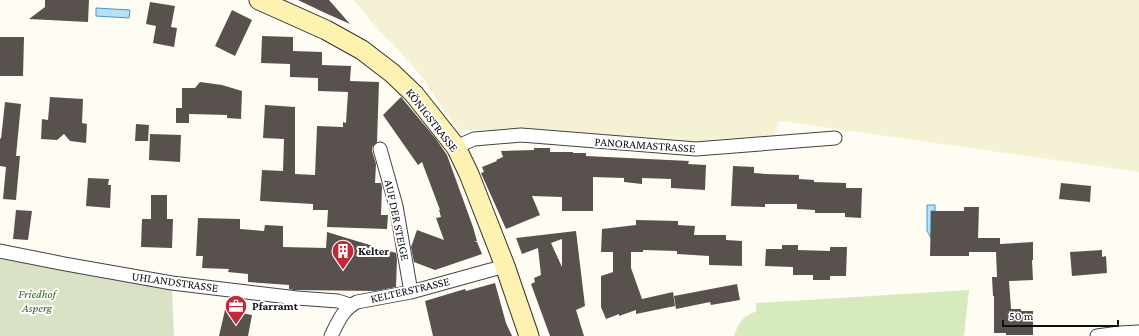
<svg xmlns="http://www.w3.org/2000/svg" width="1139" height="336" viewBox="0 0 1139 336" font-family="'Crimson Pro',serif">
  <rect width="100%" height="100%" fill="#fffcf4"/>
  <path fill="#f5f1d4" d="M354,0H1139V172L780,121L774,135L695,146L513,130H459L447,116L423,78L392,43L380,32Z"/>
  <path fill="#d6eabd" d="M969,290L964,336H734C740,320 741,319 756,311V303Z"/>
  <path fill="#d9e2c4" d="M0,258L97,277L172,287L174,336H0Z"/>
  <path fill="#b9e1f6" stroke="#419acc" d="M96,8L130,10L129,18L96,16Z
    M927,205H935V211H931V238L927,231Z"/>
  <path fill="#59514d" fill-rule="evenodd" d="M45,0H89L88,22L29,19L45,7Z
    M298,0H329L350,24L323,12Z
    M150,2L175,6L171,27L177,28L174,47L153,43L156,26L146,24Z
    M232,10L252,20L235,56L215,46Z
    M262,36L293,37V51L322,52V65L351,66L350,81L379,82L377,142L372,147V151L376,164L375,183H381L382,187L381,215H388L387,229L327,227L328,210H313V204L260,201L262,170L283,171L284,139L263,138L265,105L295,107V174L315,175L317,126L343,127V122L346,123L348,92L318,91V78L290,77V64L261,63Z
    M0,37H24L23,76H0Z
    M200,82L222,85L242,91L241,119L227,118V115L189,114V123H176V108H182V88H195Z
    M50,97L83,99L82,123L87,124L86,143L70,141L64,134L57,140L41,139L42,119L48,120Z
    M401,97L436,139L447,155L473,227L477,241L474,242H477L482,254L435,270L414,262L411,247L417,230L444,240L436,218L441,217L439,210H440L422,162L418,165L383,115Z
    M5,102L21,104L16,156H20L16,200L3,199L6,167L0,166V138L1,139Z
    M136,124L149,125L148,141H135Z
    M150,134L181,135L180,162L149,160Z
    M534,148H550V152H573V153H586V156L689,161L688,164L706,165L705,190L671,188V179L642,178V184L624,182V178L593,177V211H562V197L532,196L540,215L506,229L481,173L484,172L482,167L497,161L496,160L503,157L501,151L534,150Z
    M733,166L754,167V173L766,174L799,175V179L814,180V182L846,183V188H862L861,218L845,217V213H815V210L797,209V204H765V207L731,206Z
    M88,178L109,179L108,185H111L110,208L86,206Z
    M1061,183L1091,186L1090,202L1059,199Z
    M151,195H167V219H173L172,248L141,247L142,219H151Z
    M964,207H979L978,238H1000V244L1033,242V260H1032L1033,280L1009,281L1011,309H1021V311H1033V335H1006V333H994V296H993L992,277H997L996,252H969V256H930L931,211H964Z
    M16,210L32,211L28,240L13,239Z
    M198,218L240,219V229L264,231L265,225L283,226V247L326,248L327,232L396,253L397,259L396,287L375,291L294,290L289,289V285L248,282V274L228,272L229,269L202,268L203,256H196Z
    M636,220L678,221V225L695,226L694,235H726V240L742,241V266L709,265V256L677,254V251L643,250V252H631V268L642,299L673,292L675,306L636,314V310L619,316V314L606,319L601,307V276L613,272V252H601L602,229L636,225Z
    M576,231L585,306L576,310L584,336H550L531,284L535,282L534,278L541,275L538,248L522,254L516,238ZM562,239V267L551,243Z
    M782,245H798V250L830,251V247H847L846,276H830V280H813V275H793V267L765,266L766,249H782Z
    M1102,250V257L1106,256L1107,273L1072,276L1070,252Z
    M495,283L506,323L512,336H433L425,301L465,289L466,291Z
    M737,284L740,300L711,305L710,302L676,309L674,296Z
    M225,310L252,315L248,336H219Z"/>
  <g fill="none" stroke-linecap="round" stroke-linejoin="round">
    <g stroke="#434343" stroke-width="15">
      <path id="street" d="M456,147L474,139L521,135L696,149L835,138
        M380,149L396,206L411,292
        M0,251L65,264L172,283L297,298L338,301L350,305
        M331,336C338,322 343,309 357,302L411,292L505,266
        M1097,336L1119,333L1139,332"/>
    </g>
    <g stroke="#323232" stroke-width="21">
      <path id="secondary" d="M259,0L326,30L362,50L392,73L414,94L456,147L469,174L505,266L529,336"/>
    </g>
    <use href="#street" stroke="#fff" stroke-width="13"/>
    <use href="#secondary" stroke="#fef2b0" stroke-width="19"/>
  </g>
  <defs>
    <g id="building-pin" transform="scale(1.15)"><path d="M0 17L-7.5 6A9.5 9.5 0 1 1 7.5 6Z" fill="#c02935" stroke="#fff"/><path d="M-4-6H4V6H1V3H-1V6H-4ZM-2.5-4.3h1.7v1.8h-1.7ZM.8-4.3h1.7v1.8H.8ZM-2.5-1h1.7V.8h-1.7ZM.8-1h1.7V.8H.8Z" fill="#fff"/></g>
    <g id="office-pin" transform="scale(1.15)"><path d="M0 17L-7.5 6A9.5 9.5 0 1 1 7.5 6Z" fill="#c02935" stroke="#fff"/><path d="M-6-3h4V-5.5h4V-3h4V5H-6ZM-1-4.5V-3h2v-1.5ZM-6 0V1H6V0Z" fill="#fff"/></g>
  </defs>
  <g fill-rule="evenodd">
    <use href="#building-pin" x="343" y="251"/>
    <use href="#office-pin" x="236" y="306"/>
  </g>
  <g text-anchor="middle" stroke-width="4" stroke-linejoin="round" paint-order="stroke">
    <g font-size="12" fill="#101010" stroke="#fff">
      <text transform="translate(432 120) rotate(52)" y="4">KÖNIGSTRASSE</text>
      <text transform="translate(645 145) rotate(4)" y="4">PANORAMASTRASSE</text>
      <text transform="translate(397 220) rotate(78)" y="4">AUF DER STEIGE</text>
      <text transform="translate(175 282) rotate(8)" y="4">UHLANDSTRASSE</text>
      <text transform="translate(410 290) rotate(-13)" y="4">KELTERSTRASSE</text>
    </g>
    <g font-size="12" font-weight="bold" fill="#101010" stroke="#fff" text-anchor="start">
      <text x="358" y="255">Kelter</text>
      <text x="252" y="310">Pfarramt</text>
    </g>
    <g font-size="12" font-style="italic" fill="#326920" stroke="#fff">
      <text x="37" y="298">Friedhof<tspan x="37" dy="14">Asperg</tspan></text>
    </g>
  </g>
  <path d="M1003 320v6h115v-6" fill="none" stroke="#101010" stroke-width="2"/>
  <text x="1009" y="320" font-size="12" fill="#101010" stroke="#ffffff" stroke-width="3" paint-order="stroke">50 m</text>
</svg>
